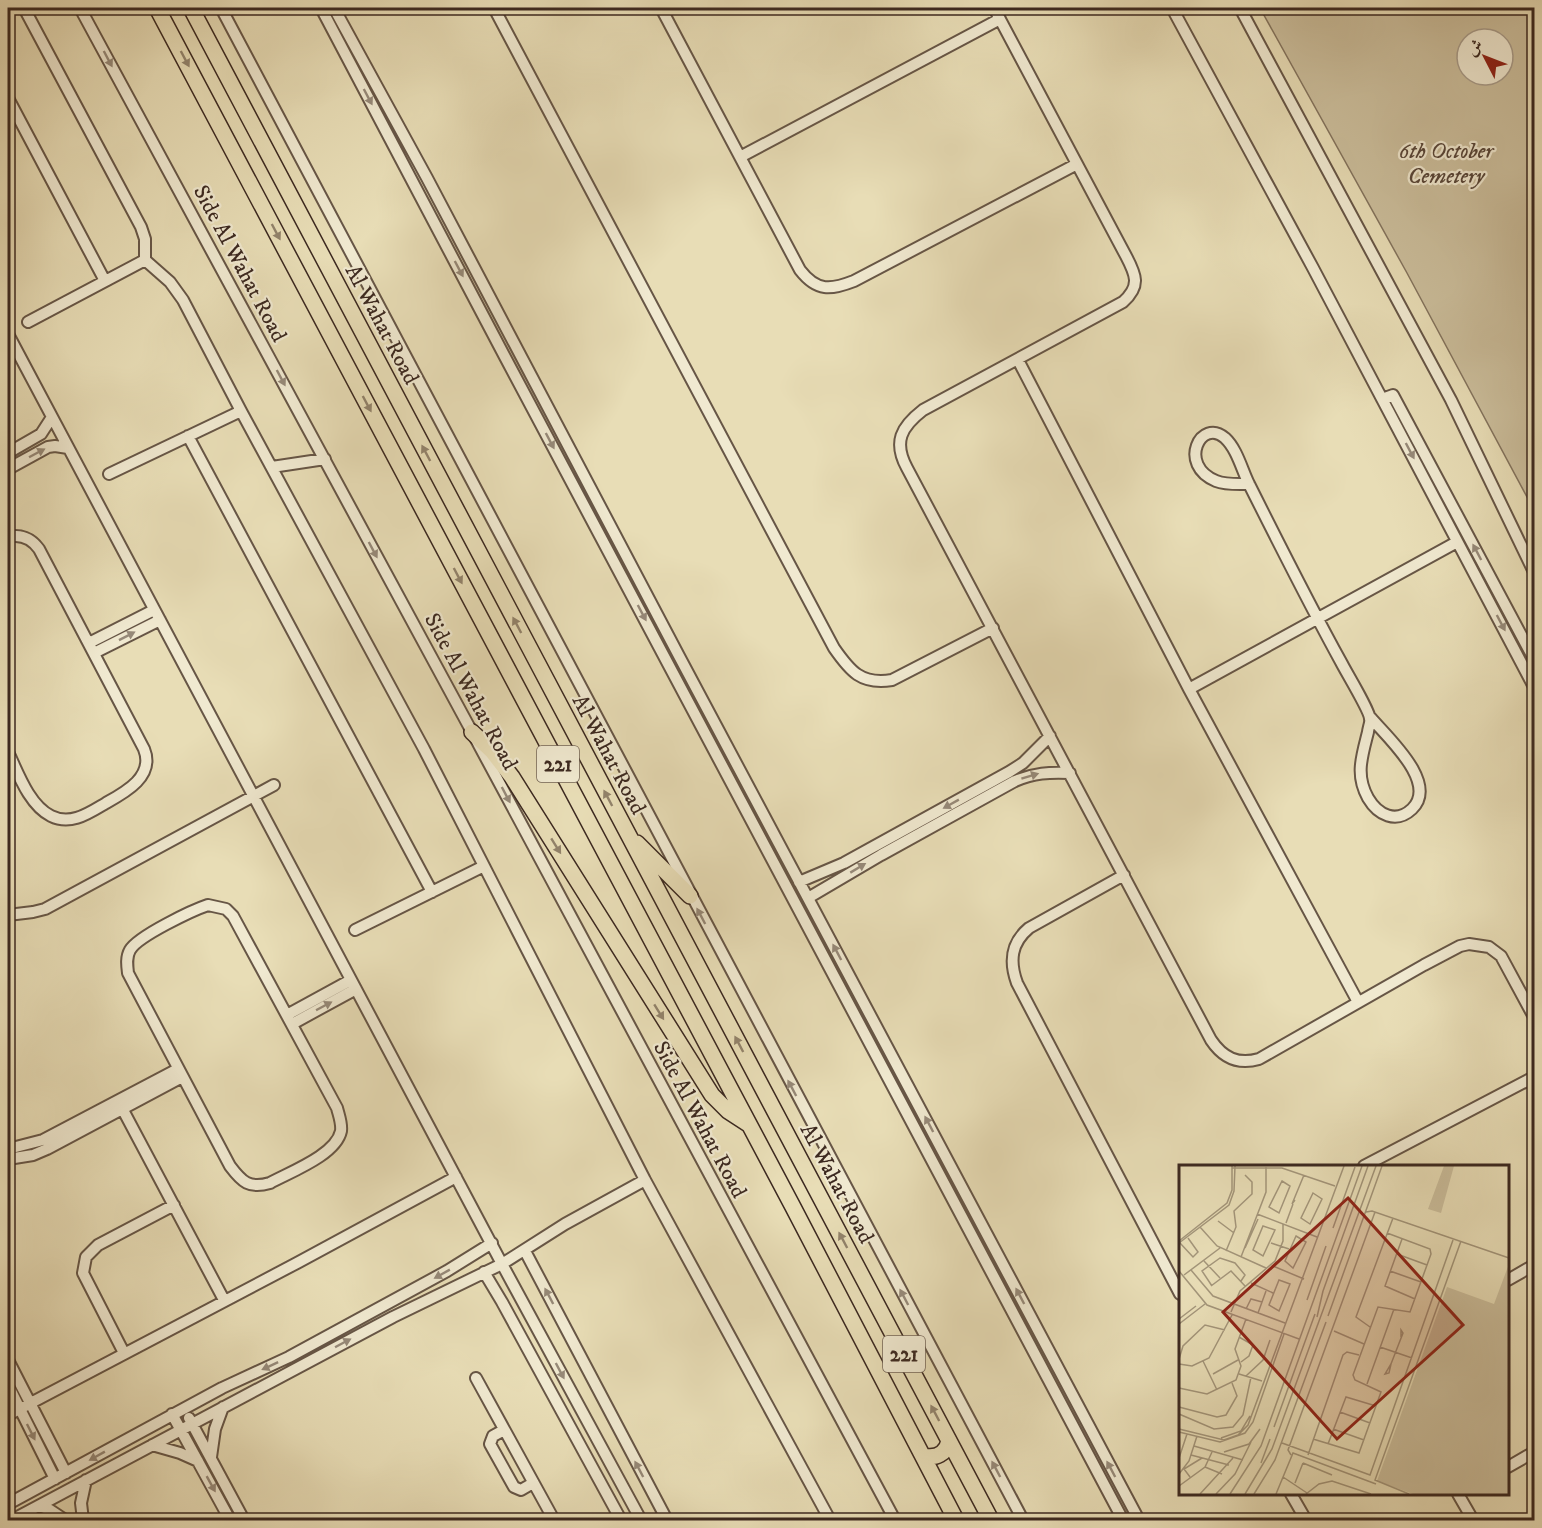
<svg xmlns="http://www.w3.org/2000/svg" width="1542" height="1528" viewBox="0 0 1542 1528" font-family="'IM FELL DW Pica',Amiri,serif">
  <rect width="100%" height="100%" fill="#e8ddb6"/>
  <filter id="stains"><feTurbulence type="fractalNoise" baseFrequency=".00333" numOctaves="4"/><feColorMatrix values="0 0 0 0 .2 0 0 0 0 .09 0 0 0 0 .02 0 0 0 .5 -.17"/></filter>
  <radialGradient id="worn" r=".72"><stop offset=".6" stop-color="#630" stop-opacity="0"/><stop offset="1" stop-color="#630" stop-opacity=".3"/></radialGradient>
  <path fill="#cbbe9c" stroke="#84745e" stroke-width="1.5" fill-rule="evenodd" d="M1260,8H1534V510L1407,273ZM1467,39H1503V75H1467Z"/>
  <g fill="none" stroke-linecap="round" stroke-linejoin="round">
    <g stroke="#675646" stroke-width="14">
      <path id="minor" d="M24,8L141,227L145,239V260L170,282L183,300L241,411L424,749L645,1180L830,1520
        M80,8L472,732L895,1520
        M221,8L1023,1520
        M321,8L505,357L1123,1520
        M334,8L427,178L679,656L1139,1520
        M494,8L834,648C850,671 861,685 892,680L993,628
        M661,8L800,270C817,292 831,290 854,281L1077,164
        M994,8L1126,256C1136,275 1141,286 1123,302L923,410C901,427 893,442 907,468L1211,1040C1223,1058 1238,1065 1259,1059L1424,965L1460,946L1469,944L1489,947L1501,956L1534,1017
        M1172,8L1313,268L1534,687
        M1240,8L1451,400L1534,572
        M8,98L105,281
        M740,157L1000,19
        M28,322L145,260
        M8,334L502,1264L641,1520
        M1018,360L1189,689L1358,1002
        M1382,399L1393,395L1534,659
        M188,436L432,892
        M8,453L41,434L52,417
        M272,467L325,459
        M8,469L48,447L55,446L68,448
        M109,474L241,411
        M1249,484C1238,484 1226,485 1216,481C1177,465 1201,417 1225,438C1237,449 1242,470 1249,484C1279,544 1309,604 1341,662C1346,672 1370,711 1370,719C1371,722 1368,729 1368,732C1362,756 1355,775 1368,798C1378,815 1396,824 1412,809C1439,783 1387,737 1371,718
        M8,537C20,534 31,538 39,549L144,749C155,776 126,792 106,803C89,813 71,826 51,816C29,805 18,773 8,752
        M89,643L154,610
        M94,653L160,620
        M1189,689L1457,542
        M1124,875L1029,928C1011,943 1009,961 1017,983L1180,1294
        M799,882L844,863L1009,772L1023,763L1050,736
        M808,898L881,855L1015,781C1034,773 1049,772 1070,773
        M208,905L226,909L233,916L337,1108C339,1116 342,1123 341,1131C336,1155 290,1172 270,1183C249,1189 242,1182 230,1166L128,973C127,965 126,957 130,950C138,936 193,910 208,905Z
        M8,915L33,912L45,909L274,785
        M355,930L484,866
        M287,1015L351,980
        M292,1024L356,989
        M123,1110L224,1300
        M8,1149L43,1140L178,1069
        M8,1159L33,1155L47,1149L182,1077
        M1364,1166L1534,1077
        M525,1251L667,1520
        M484,1272L502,1302L621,1520
        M1508,1280L1534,1265
        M124,1353L83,1273L86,1257L98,1245L174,1205
        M8,1360L66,1473
        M476,1378L554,1520
        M8,1385L55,1479
        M172,1414L230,1520
        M8,1415L297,1263L456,1177
        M189,1418L244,1520
        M504,1430L493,1436L490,1444L514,1487L521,1490L533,1483
        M152,1445L180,1453L198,1461
        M211,1457L215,1429L223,1407
        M1508,1467L1534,1452
        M1291,1494L1306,1520
        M1458,1494L1473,1520
        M8,1504L222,1388L289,1357L447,1271L492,1243
        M40,1506L50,1510L65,1520
        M12,1520L393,1317L502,1264L565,1224L645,1180
        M83,1520L81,1503L86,1480"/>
    </g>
    <g stroke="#3c2920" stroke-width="18">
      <path id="highway" d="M157,8L793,1207L956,1520
        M191,8L991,1520
        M472,732L492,751L512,777L712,1095L728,1111L748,1124
        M637,843L690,896
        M923,1456C936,1459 946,1454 949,1441"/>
    </g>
    <use href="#minor" stroke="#f0e9d0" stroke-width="10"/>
    <use href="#highway" stroke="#e8ddb6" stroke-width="15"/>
  </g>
  <defs><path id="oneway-solid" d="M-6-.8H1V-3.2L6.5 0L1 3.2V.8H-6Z" transform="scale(1.5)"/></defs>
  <g fill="#968978">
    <use href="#oneway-solid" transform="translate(108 59) rotate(62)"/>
    <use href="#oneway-solid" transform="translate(368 97) rotate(62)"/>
    <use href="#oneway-solid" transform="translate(459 269) rotate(62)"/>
    <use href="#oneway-solid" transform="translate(281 378) rotate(62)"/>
    <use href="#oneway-solid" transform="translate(550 441) rotate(62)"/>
    <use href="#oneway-solid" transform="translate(1410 451) rotate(62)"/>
    <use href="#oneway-solid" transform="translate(37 453) rotate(-28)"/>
    <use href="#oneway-solid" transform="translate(373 550) rotate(62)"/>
    <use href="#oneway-solid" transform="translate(1477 552) rotate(-118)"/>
    <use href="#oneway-solid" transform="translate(642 613) rotate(62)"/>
    <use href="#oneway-solid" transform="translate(1501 623) rotate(62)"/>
    <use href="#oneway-solid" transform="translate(127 636) rotate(-27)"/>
    <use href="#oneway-solid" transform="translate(1030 776) rotate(-17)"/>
    <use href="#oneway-solid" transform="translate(506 795) rotate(62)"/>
    <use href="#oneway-solid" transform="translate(951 804) rotate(151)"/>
    <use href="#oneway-solid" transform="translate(858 868) rotate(-31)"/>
    <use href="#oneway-solid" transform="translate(701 916) rotate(-118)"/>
    <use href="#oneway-solid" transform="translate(837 952) rotate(-118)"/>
    <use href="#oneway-solid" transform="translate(324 1006) rotate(-28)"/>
    <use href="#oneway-solid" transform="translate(792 1088) rotate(-118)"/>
    <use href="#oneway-solid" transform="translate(929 1124) rotate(-118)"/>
    <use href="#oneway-solid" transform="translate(442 1274) rotate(151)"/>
    <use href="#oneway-solid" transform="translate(549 1296) rotate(-118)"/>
    <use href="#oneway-solid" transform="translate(1020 1296) rotate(-118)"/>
    <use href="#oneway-solid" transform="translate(904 1297) rotate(-118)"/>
    <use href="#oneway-solid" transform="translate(343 1343) rotate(-28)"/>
    <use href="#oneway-solid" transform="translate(270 1366) rotate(155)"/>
    <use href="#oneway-solid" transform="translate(560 1371) rotate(62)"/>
    <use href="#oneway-solid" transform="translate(31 1432) rotate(63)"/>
    <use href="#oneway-solid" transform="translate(97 1456) rotate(151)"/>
    <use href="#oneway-solid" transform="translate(639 1469) rotate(-118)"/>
    <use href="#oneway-solid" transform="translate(996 1469) rotate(-118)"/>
    <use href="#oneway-solid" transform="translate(1111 1469) rotate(-118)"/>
    <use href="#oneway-solid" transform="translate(211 1484) rotate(61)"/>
  </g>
  <g fill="#92836b">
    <use href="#oneway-solid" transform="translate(185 59) rotate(62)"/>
    <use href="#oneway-solid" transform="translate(276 232) rotate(62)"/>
    <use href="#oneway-solid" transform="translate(367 404) rotate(62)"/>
    <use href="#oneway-solid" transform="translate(426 453) rotate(-118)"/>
    <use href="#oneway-solid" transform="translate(458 576) rotate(62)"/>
    <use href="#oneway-solid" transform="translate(517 625) rotate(-118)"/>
    <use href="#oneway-solid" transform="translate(608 798) rotate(-118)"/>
    <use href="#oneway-solid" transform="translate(556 846) rotate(58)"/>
    <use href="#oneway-solid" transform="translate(659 1012) rotate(58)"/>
    <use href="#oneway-solid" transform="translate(739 1044) rotate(-118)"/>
    <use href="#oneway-solid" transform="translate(843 1240) rotate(-118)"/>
    <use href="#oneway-solid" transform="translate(935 1413) rotate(-118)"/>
  </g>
  <g text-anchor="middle" stroke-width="4.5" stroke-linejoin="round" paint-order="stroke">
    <g fill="#f0e9d0" stroke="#726355" stroke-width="1.5">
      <rect x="537" y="746" width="42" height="36" rx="4.5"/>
      <rect x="883" y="1336" width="42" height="36" rx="4.5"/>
    </g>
    <g font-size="21" font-weight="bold" fill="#3c2920">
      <text x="558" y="771">221</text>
      <text x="904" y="1361">221</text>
    </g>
    <g font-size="22" font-style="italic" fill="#594739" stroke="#f0e9d0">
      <text x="1446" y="158">6th October<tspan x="1446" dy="25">Cemetery</tspan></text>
    </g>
    <g font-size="22" fill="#3c2920" stroke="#f0e9d0">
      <text transform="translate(241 263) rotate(62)" y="8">Side Al Wahat Road</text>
      <text transform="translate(383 324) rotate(62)" y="8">Al Wahat Road</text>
      <text transform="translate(472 691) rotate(62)" y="8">Side Al Wahat Road</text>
      <text transform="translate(610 754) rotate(62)" y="8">Al Wahat Road</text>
      <text transform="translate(701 1119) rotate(62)" y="8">Side Al Wahat Road</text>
      <text transform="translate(838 1183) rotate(62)" y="8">Al Wahat Road</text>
    </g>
  </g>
  <g transform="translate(1179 1165)">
    <rect width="330" height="330" fill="#e8ddb6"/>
    <path d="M265,1H275L262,48L249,44ZM330,99V329H234L198,316L268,122L315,139Z" fill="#cbbe9c"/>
    <path fill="none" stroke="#a3957a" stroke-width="1.5" d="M53,3H103L156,21M103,16L111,21L100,48L90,42ZM134,28L143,34L131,59L122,53ZM116,35L113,39L125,10M187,47L193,46L330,93M78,49L138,72M39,56L55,68M107,58L114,39M84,61L96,65L84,91L74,85ZM21,62L38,81L87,103M154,63L176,2M117,71L127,77L114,103L106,96ZM223,74L206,121L236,134M0,76L48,38L53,25V1M0,78L50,40L55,26L56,1M1,78L14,92L19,87L9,73M92,78L110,84M66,83L79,54M47,86L57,62L55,46L73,29V17L66,10M218,89L248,100M62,92L87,27V2M25,96L41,113M94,101L125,114M12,105L34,131L106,158M0,106L28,140L120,174M211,106L242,117M5,110L41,83M100,115L111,119L100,146L90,140ZM72,118L94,128M32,121L52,106L66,121M33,121L23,106L41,93L56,98L66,110L62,116M144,126L189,1M128,135L147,81M67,144L72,134L83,137M52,147L61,126L96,96L104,76V59M79,148L87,126M149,151L203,1M138,152L144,126M0,154L17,141M0,159L26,139M191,162L177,152L214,53M155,166L185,179M60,172L74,180L70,191L62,197M201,182L233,193M0,194L4,181L26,160L46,165M24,196L38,225M0,199L13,201L30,193L53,150M212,199L210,208L206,209L212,199L224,168L222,165V172M34,209L59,195M60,209L83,216M67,211L84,195L91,175M188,219L215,144M0,223L28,229L57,215L62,201L56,184L67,154M0,242L38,252L47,250L58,231L53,218M161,247L191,258M0,249L35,264L54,262L64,250L72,212M95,262L136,149M0,264L45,275L59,270L69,260L165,1M154,264L185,275M0,267L41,277L66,268L74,257L105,169M42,273L62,266L71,251M134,274L180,288L202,227L176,215L174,210L199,142L231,147L252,89L251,84L208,68M103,278L191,310L274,75M149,279L167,232L197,241M15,281L64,295M45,287L70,279L81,264M12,290L50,300M112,290L109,285L196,47M129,290L164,190L168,187L180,190M0,293L8,269M82,298L91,274M124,298L153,310M26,302L43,309M0,309L10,296L18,271M11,312L5,304L23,293M104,312L128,328M116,318L124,298M0,321L26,302L33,287M21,329L54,293M37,329L56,309L72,277M51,329L82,281L183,1M66,329L93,284L197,1M75,329L96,295L147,157M97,329L114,288L197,319M127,329L140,319L153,316L192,329M230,329L196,315L282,76"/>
    <path fill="#8f2418" fill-opacity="0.15" stroke="#8f2418" stroke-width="3" d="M169,33L284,160L158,274L44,147Z"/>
    <rect width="330" height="330" fill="none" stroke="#3c2920" stroke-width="3"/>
  </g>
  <rect width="1542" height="1528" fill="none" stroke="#e8ddb6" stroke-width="30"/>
  <rect x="9" y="9" width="1524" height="1510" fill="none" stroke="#3c2920" stroke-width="3"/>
  <rect x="15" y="15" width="1512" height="1498" fill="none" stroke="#3c2920" stroke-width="1.5"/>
  <g transform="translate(1485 57) rotate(312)"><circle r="28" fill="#f0e9d0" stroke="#a89c8a" stroke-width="1.5"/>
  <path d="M0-4.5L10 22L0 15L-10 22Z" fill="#8f2418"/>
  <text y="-9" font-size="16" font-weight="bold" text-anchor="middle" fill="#3c2920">ش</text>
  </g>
  <rect width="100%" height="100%" filter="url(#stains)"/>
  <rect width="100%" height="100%" fill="url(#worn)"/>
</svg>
